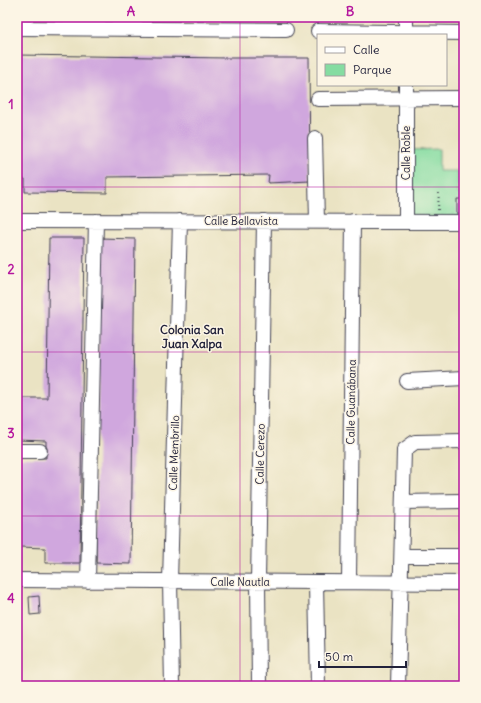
<svg xmlns="http://www.w3.org/2000/svg" width="481" height="703" viewBox="0 0 481 703" font-family="Delius,sans-serif">
  <rect width="100%" height="100%" fill="#fcf5e5"/>
  <filter id="ink" filterUnits="userSpaceOnUse"><feTurbulence type="fractalNoise" baseFrequency=".025" numOctaves="2"/><feDisplacementMap in="SourceGraphic" scale="8" xChannelSelector="R" yChannelSelector="G"/><feConvolveMatrix kernelMatrix="1 2 1 2 8 2 1 2 1" color-interpolation-filters="sRGB"/></filter>
  <filter id="wash" filterUnits="userSpaceOnUse"><feTurbulence type="fractalNoise" baseFrequency=".012" numOctaves="4" result="noise"/><feDisplacementMap in="SourceGraphic" scale="16" xChannelSelector="R" yChannelSelector="G"/><feGaussianBlur stdDeviation="0.9" result="paint"/><feColorMatrix in="noise" values="0 0 0 0 0 0 0 0 0 0 0 0 0 0 0 0 0 1.4 0 .05"/><feComposite in="paint" operator="in"/></filter>
  <g filter="url(#wash)">
    <rect width="100%" height="100%" fill="#eae3c3"/>
    <path fill="#85dca1" stroke="#547f6e" d="M439,149V171H458V194H464V222H406L405,150Z"/>
    <g id="blocks">
      <path fill="#d0a7de" d="M17,55L227,58H309L310,181L268,183L269,175L107,177V193L25,192V179H17Z
        M457,199H464V213H457Z
        M49,238H84L80,563H45V548L20,547V575H17V503H20L21,500H17V458H46V441L17,440V398H47Z
        M100,238L135,239L131,564L96,563Z
        M39,596L40,614L30,615L29,597Z"/>
    </g>
  </g>
  <g filter="url(#ink)">
    <use href="#blocks" fill-opacity="0" stroke="#403f4f" stroke-width="1"/>
    <g fill="none" stroke-linecap="round" stroke-linejoin="round">
      <g stroke="#403f4f" stroke-width="16">
        <path id="minor" d="M17,28L286,30
          M318,31L464,33
          M406,35V17
          M406,85V222
          M318,99L464,98
          M315,138L317,221
          M17,221L464,222
          M407,381L464,378
          M17,451H40
          M403,502L461,501
          M402,556H458
          M17,580L464,583
          M88,581L96,221
          M316,582L318,686
          M349,582L353,221
          M172,686L170,581L180,221
          M259,686L258,582L264,221
          M398,686L404,450L415,442L462,441"/>
      </g>
      <path stroke="#403f4f" stroke-width="2" stroke-dasharray="1 3" stroke-linecap="butt" d="M438,210L439,190"/>
      <use href="#minor" stroke="#fff" stroke-width="14"/>
    </g>
  </g>
  <path fill="none" stroke="#b5179e" stroke-width="1" stroke-opacity="0.55" d="M240,17V686M17,187H464M17,352H464M17,516H464"/>
  <g text-anchor="middle" stroke-width="3" stroke-linejoin="round" paint-order="stroke">
    <g font-size="11" fill="#22223b" stroke="#fcf5e5">
      <text transform="translate(406 153) rotate(-90)" y="4">Calle Roble</text>
      <text x="241" y="225">Calle Bellavista</text>
      <text transform="translate(351 402) rotate(-89)" y="4">Calle Guanábana</text>
      <text transform="translate(174 453) rotate(-88)" y="4">Calle Membrillo</text>
      <text transform="translate(260 454) rotate(-89)" y="4">Calle Cerezo</text>
      <text x="240" y="586">Calle Nautla</text>
    </g>
    <g font-size="12" font-weight="bold" fill="#22223b" stroke="#fcf5e5">
      <text x="192" y="334">Colonia San<tspan x="192" dy="14">Juan Xalpa</tspan></text>
    </g>
  </g>
  <rect width="481" height="703" fill="none" stroke="#fcf5e5" stroke-width="44"/>
  <rect x="317" y="34" width="130" height="52" fill="#fcf5e5" stroke="#a5a1a1"/>
  <rect x="325" y="47" width="20" height="6" fill="#ffffff" stroke="#a5a1a1"/>
  <text x="353" y="54" font-size="12" fill="#22223b">Calle</text>
  <rect x="325" y="64" width="20" height="12" fill="#85dca1" stroke="#a5a1a1"/>
  <text x="353" y="74" font-size="12" fill="#22223b">Parque</text>
  <path d="M319 661v6h87v-6" fill="none" stroke="#22223b" stroke-width="2"/>
  <text x="325" y="661" font-size="12" fill="#22223b" stroke="#fcf5e5" stroke-width="3" paint-order="stroke">50 m</text>
  <rect x="22" y="22" width="437" height="659" fill="none" stroke="#b5179e" stroke-width="1.5"/>
  <g font-size="13" text-anchor="middle" font-weight="bold" fill="#b5179e">
    <text x="131" y="16">A</text>
    <text x="350" y="16">B</text>
    <text x="11" y="109">1</text>
    <text x="11" y="274">2</text>
    <text x="11" y="438">3</text>
    <text x="11" y="603">4</text>
  </g>
</svg>
